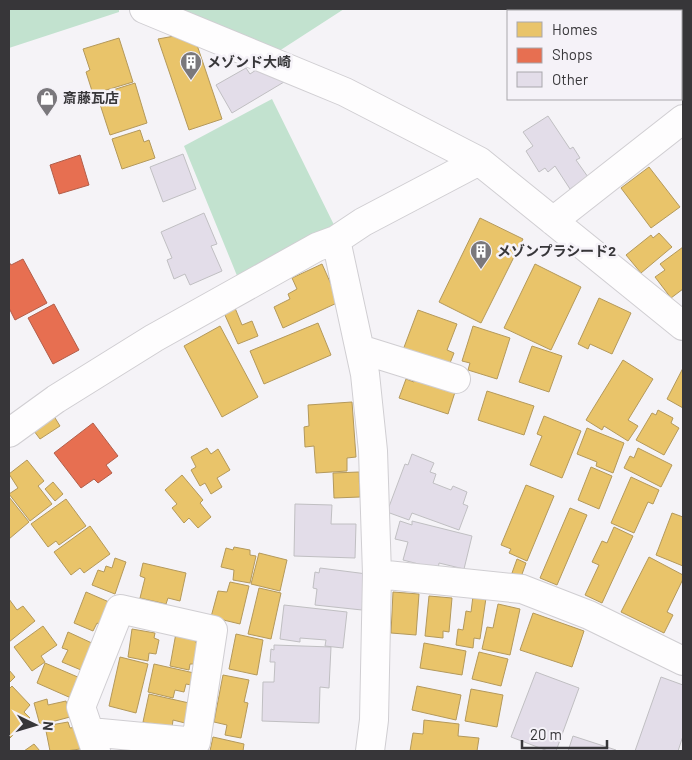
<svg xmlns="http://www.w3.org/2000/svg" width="692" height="760" viewBox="0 0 692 760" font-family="Barlow,'Noto Sans JP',sans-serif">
  <rect width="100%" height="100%" fill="#f5f3f7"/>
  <path fill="#c2e2cf" d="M9,9H119V12L9,48Z
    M174,9H344L276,53Z
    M272,99L337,231L240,283L184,146Z"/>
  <path fill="#e9c46a" stroke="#b4995b" d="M678,9H683V88H681V11H675L679,10Z
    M180,35L196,42L222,119L189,130L158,39Z
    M119,38L133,82L93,94L86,72L90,70L83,49Z
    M135,83L147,123L110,135L97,95Z
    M140,130L144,142L149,140L155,158L122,169L112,139Z
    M649,167L680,207L651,228L621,188Z
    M480,218L523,239L481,323L439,302Z
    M659,233L672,247L641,273L626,255L651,235L653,238Z
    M683,247V289L671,298L655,277L665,270L660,264Z
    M322,264L339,302L283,328L274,307L290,299L288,294L297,289L292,278Z
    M535,264L581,287L551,350L504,328Z
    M599,298L631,313L612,354L590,344L588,349L578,344Z
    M235,308L242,325L252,321L258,336L238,344L224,313Z
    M418,310L457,324L447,350L454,353L448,368L403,350Z
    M318,323L331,355L264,384L250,351Z
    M220,326L258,397L222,417L184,346Z
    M473,326L510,338L497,379L468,370L470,363L462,361Z
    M532,346L562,356L549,392L519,382Z
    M623,360L653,379L628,420L638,426L628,441L604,426L602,430L586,420Z
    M683,368V408L667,399Z
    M416,376L456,389L448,414L399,398L406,379L414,382Z
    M487,391L534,406L524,435L478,420Z
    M352,402L356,457L347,458V471L316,473L314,446L305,447L304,427L309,426L308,405Z
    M658,410L673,418L671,423L679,428L664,455L636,440L652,413L656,415Z
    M52,413L60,426L40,439L31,427Z
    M544,416L581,431L562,478L530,465L542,436L537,434Z
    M587,428L624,443L613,473L596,466L597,462L577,454Z
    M207,448L211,454L218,449L230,470L217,478L222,487L211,494L205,483L200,486L191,470L196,467L191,457Z
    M638,448L672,465L661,487L624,468L630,456L634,458Z
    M27,460L44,481L38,486L52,504L30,521L9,494L18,488L9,474Z
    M591,467L612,476L599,509L578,500Z
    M359,472L360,497L334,498L333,473Z
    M182,475L203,500L200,503L211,517L198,528L189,518L184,523L172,508L177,504L165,490Z
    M631,477L659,490L653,504L648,502L634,533L611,523Z
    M53,482L63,494L55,501L45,489Z
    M526,485L554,496L527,561L509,553L511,549L501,545Z
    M9,497L29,522L9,539Z
    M66,499L86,526L59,545L56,541L48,547L31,524Z
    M570,508L587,515L557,585L540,578Z
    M672,513L683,517V566L656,555Z
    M90,526L110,554L84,573L80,568L71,575L54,552Z
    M614,527L633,536L602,603L585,595L599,565L592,562L602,541L607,543Z
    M234,547L250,550V555L256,556L250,583L233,580L234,570L221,567L226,548L233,550Z
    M259,553L287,560L280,591L251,584Z
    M649,557L683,575V579L667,612L673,615L664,633L621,612Z
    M115,558L126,562L115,594L92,585L98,570L104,572L106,566L112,568Z
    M517,559L526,563L521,577L512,573Z
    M143,563L186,573L180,601L168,598L166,604L140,598L145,578L140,576Z
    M230,582L249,586L240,624L211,617L218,591L227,592Z
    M259,588L281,593L271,639L248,634Z
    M86,592L109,602L101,625L97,623L93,631L74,623Z
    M393,592L419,594L416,635L391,633Z
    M429,596L452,598L449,632L443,631V638L425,636Z
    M473,596L486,598L480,639L474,638L473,648L456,645L458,629L463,630L466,611L471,612Z
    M9,599L17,610L23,606L35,621L9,642Z
    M498,604L520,609L510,655L482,649L487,627L493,628Z
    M533,613L584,631L572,667L520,650Z
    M43,626L57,645L41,656L45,662L32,671L14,647Z
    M132,629L155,633L154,638L159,640L156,654L149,653L148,661L128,657Z
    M68,632L94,644L81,670L62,662L68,650L62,648Z
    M176,633L191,636L198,645L194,664H190L189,670L170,666Z
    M236,634L263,640L257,675L229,669Z
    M424,643L466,651L462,675L420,668Z
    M479,652L508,659L501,686L472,679Z
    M120,657L148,664L136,713L109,706Z
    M45,663L80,678L71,698L37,683Z
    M154,664L194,673L191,685L186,684L184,692L175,690L173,698L148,692Z
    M9,670L15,677L9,683Z
    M223,675L249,680L244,702L248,703L241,738L225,735L227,725L214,722Z
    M12,686L30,705L24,712L30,718L9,739V689Z
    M417,686L461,695L456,720L412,710Z
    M471,689L503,695L497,727L465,721Z
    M149,694L189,703L185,723L173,720L172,728L143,722Z
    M47,699L48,705L66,701L70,717L40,725L34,703Z
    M424,720L459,724L458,736L479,738L477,751H410L413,733L423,734Z
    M68,722L70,728L77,727L80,749L66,751H50L45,726Z
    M213,737L244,744L243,751H210Z
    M34,744L40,751H24Z
    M125,746L174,751H124Z"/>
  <path fill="#e76f51" stroke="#b25e4a" d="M80,155L89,185L59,194L50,165Z
    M23,259L47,303L15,320L9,308V262L11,265Z
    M54,304L79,350L53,364L28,318Z
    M93,423L118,456L106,465L112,473L98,483L94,479L81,488L54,453Z"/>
  <path fill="#e3dde9" stroke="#c0bfc2" d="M246,68L250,74L259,68L281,77L284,82L232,113L216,85Z
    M548,116L570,149L573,147L580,158L576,160L588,177L570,189L555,166L548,172L545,168L539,172L526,151L533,146L523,132Z
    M183,154L196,189L163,202L150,167Z
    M204,213L217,244L211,246L222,271L190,285L185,274L174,279L167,260L172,258L161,232Z
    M412,454L434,463L430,472L436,474L433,483L451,490L453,486L467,492L463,504L468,506L459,530L412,513L409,520L387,512L405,464L408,465Z
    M295,504L332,505L331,524H356L355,558L294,556Z
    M400,521L412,525V521L472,536L464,569L439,563L438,569L403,560L408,542L395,539Z
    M320,568L367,574L362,610L315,605L317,589L313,588L315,572L319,573Z
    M284,605L347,612L343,648L325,646L326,640L300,638V642L280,639Z
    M274,645L331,647L329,688L320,687L319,723L262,721L263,682H274L275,662H270L271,649L274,650Z
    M536,672L579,688L556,751H548L511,737Z
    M661,677L683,685V736L678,751H635Z
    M573,736L616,750L615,751H568Z"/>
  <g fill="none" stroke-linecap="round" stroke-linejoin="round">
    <g stroke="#d0ced2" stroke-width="30">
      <path id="minor" d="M144,9L345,92L479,161L683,326
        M553,221L683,119
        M336,240L365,374L373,451L377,574L374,720L370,751
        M360,349L456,379
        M9,433L56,399L154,338L317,247L336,240L363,222L479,161
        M377,574L522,589L589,615L683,661
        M90,732L196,742L213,630L120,609L81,707L96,751"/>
    </g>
    <use href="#minor" stroke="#fefdfe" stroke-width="28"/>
  </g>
  <defs>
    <g id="building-pin" transform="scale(1.125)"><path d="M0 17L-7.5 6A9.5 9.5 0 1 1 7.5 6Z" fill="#7a787c" stroke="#f5f2f8"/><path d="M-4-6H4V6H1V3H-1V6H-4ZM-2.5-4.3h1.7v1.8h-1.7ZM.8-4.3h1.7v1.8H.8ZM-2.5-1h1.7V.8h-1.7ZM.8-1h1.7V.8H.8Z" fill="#fff"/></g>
    <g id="shop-pin" transform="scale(1.125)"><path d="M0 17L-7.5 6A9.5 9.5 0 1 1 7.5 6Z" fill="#7a787c" stroke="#f5f2f8"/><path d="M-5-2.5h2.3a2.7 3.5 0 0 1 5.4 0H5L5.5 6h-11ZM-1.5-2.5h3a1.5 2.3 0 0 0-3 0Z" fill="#fff"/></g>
  </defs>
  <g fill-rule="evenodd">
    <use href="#building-pin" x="191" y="62"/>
    <use href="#shop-pin" x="47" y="98"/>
    <use href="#building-pin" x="481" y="251"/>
  </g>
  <g text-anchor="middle" stroke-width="5" stroke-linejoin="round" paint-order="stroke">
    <g font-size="14" font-weight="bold" fill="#373639" stroke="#f5f2f8" text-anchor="start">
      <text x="207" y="67">メゾンド大崎</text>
      <text x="63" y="103">斎藤瓦店</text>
      <text x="497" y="256">メゾンプラシード2</text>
    </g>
  </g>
  <rect width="692" height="760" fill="none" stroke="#373639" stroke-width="20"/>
  <rect x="507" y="10" width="175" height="90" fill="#f5f2f8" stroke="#a9a7ac"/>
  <rect x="517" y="22" width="25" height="15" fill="#e9c46a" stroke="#a9a7ac"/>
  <text x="552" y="35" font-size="15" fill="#373639">Homes</text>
  <rect x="517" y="48" width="25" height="15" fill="#e76f51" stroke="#a9a7ac"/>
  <text x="552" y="60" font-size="15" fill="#373639">Shops</text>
  <rect x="517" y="72" width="25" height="15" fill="#e3dde9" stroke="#a9a7ac"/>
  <text x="552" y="85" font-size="15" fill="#373639">Other</text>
  <g transform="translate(35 725) rotate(95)" stroke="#f5f2f8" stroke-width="4" paint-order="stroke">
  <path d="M0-4L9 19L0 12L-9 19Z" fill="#373639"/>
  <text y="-8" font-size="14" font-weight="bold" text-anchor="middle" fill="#373639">N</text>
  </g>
  <path d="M522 740v8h85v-8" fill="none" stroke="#373639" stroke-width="2.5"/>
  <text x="530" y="740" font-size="15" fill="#373639" stroke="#f5f2f8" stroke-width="4" paint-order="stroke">20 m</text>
</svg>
